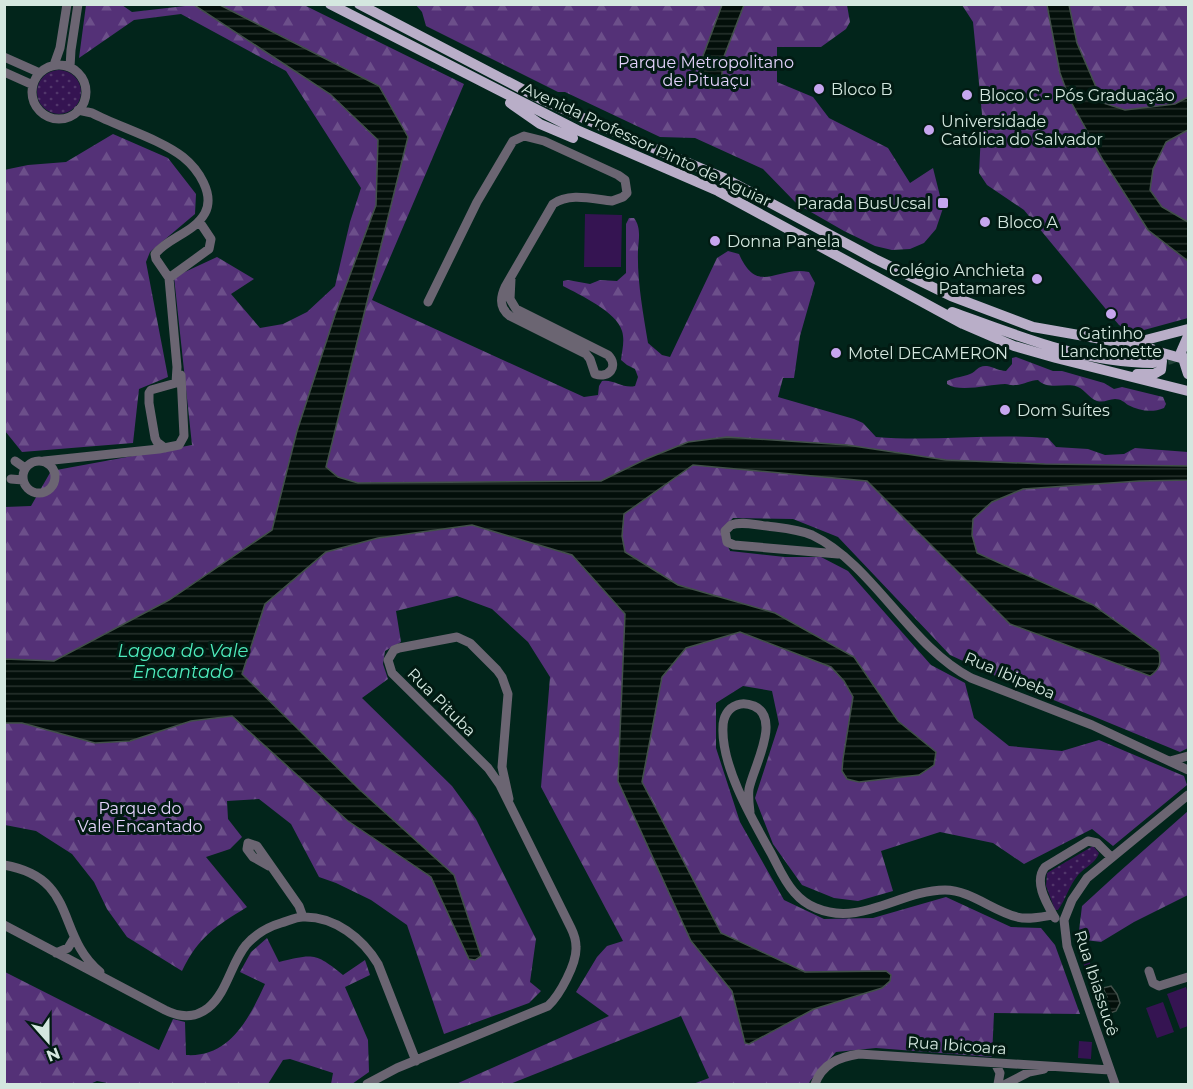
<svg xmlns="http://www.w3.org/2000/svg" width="1193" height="1089" viewBox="0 0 1193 1089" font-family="Montserrat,sans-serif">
  <defs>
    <pattern id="forest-firs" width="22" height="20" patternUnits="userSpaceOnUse" patternTransform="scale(1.5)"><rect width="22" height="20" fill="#543177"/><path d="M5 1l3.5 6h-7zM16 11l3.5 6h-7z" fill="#6c4f8a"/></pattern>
    <pattern id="park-dots" width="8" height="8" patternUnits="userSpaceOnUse" patternTransform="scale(1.5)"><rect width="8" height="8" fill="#351452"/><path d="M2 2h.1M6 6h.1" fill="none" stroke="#51366a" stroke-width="1.8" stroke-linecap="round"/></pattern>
    <pattern id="water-rules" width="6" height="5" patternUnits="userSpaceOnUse" patternTransform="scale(1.5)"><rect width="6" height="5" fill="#030f0a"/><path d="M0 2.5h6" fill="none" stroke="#27322d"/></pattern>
  </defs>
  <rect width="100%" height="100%" fill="#02251b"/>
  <path fill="#351452" d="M585,214L622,215L621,267H584Z
    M1186,987L1188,994V1026L1180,1029L1167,994Z
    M1163,1002L1174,1032L1157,1038L1146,1008Z
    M1079,1041L1092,1042L1091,1059L1078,1058Z"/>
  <path fill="url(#forest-firs)" d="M86,5H122L132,12L194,5L330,94L378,140L376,205L335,315L297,431L272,530L169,600L54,661L5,659V507L31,506L51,471L192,445L174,277L217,257L254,279L231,294L260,328L283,324L307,312L335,286L350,222L361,188L286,71L181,14L134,20L79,58Z
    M220,5H304L464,84L372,300L584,397L598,395L599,386L602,381C614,379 623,389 635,386L638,377L635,369L627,365L621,360C622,350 625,341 622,331C617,312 580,295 563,286V281L568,280L590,284L600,280L617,281L626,273V224L629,218H634C641,227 639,238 638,250C637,281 643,312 648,343L662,355L670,357L717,258L728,251L739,254C758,297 777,265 809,272L815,283L800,336L794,378H783L778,397L854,419L863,423L876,437C933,442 990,433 1048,438L1056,447L1088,449L1105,455L1124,454L1135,448L1188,452V466L1045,464L946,460L847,445L727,437L688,442L646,459L601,481L358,483L338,477L326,467L408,137L379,86Z
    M416,5H847L850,22L846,29L821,47H777V82L813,97L829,118L888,148L910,183L933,168L943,208L936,229L924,243L910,249L892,250L875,246L844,231L797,204L763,169L695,138L660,137L565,92H558L426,26L422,12Z
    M962,5H1188V318L1133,333L1119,325L1024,210L987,185L979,173L982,114L973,22Z
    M113,134L168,158L196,194L195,214L150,252L146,262L168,377L139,389L133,443L22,452L5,431L4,170L28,165L66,162Z
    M1016,357L1053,371H1062L1104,383L1114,389L1122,387L1163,397L1166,404L1164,408C1152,413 1140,411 1128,405C1124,402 1121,399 1115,399C1109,399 1104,403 1097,401C1089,398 1085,390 1078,387C1065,382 1049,391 1038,380C1030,380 1024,385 1015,385C1011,386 1009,384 1005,384C990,384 960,393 947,384V381C955,377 963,377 970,374C977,371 978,365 987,366C994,367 999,371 1006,371L1012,364V358Z
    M693,465L867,481L1010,624L1093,605L977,553L972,535L973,519L992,502L1023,489L1139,481L1188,480V748L1180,752L998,677L950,655L838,537L793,519L733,518L721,531L730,551L785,557H821L848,571L931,665L965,683L974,718L1009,746L1062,751L1099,740L1184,776L1187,785L1113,846L1092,829L1024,864L993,843L940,832L881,851L893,891L858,901L834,898L802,885L773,844L755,798L779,724L772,691L743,686L716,703V748L740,822L784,900L824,919L873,918L946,897L1011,927L1041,928L1055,945L1080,1014L994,1013L992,1057L876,1048L836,1052L810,1081L809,1084H693L709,1078L681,1016L510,1084H456L609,1016L576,992L597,957L607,946L623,941L541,787L550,677L528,642L492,609L457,596L396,611L401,642L385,651L383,664L388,679L362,698L452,786L476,819L536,939L530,982L541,991L529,1003L444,1034L407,925L371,900L336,883L319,877L291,824L259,799L227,801L228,819L242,837L230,849L206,857L247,907C215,927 199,936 182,971L127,937L107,909L94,882L72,854L36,831L5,825L4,723H22L95,743L130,741L191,721L232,716L348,821L431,877L469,959L453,875L360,790L242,674L265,604L326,552L378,538L472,525L572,555L625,614L618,781L691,941L732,991L745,1043L749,1044L814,1009L882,988L886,971L805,972L721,933L642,782L662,677L686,648L740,632L831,667L844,681L853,697L842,771L936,752L898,721L854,657L775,613L678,585L624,552L622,536L624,514Z
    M1188,811V895L1134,922L1101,942L1078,939L1082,906L1118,873Z
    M267,938L279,962C313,954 315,952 343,975L365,960L370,975L345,987L368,1040L369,1072L352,1084H331L333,1073L290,1059L283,1060L268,1084H112L97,1081L90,1084H5V972L159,1050L173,1019L185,1022L186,1055C229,1058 249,1019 265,984L240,972L251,952Z"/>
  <path fill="url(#park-dots)" d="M37 92a22 22 0 1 1 44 0a22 22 0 1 1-44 0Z
    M1093,846L1099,853C1096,863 1085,867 1078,875C1069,886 1066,899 1058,910H1055L1046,886L1047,873Z
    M1084,947L1115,1030L1108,1032L1078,949Z"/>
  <path fill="url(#water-rules)" stroke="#42504a" stroke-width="1.5" d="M194,5H220L379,86L408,137L326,467L338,477L358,483L601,481L646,459L688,442L727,437L847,445L946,460L1045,464L1188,466V480L1139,481L1023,489L992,502L973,519L972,535L977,553L1093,605L1159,652C1161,664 1160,669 1150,676L1010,624L867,481L693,465L624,514L622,536L625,552L678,585L775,613L854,657L898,721L936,752L934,765L919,775L859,782L847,779L842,771L843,759L853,697L844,681L831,667L740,632L686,648L662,677L642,782L721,933L805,972L886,971L891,975L890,981L882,988L814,1009L749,1044L745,1043L732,991L691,941L618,781L625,614L572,555L472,525L378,538L326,552L265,604L242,674L360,790L454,875L481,956L475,960L469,959L431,877L348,821L232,716L191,721L130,741L95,743L22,723H5V659L54,661L169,600L272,530L297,431L335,315L376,205L378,140L330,94Z
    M722,5H744L723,59L722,74L717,85L710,89L700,76V64Z
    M1047,5H1069L1077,43L1103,103L1125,110L1175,104L1188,97V130L1166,142L1153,169L1150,190L1162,207L1188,222V261L1148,230L1103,160L1070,100L1060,73Z
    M1111,986L1117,994L1120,1003L1116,1011L1110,1013L1104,999L1107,997L1103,988Z"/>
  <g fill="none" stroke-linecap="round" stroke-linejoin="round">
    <path stroke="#224238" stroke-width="10" stroke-dasharray="10 5" stroke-linecap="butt" d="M1153,363L1171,359L1188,352"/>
    <path stroke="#6b6572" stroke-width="9" d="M4,57L40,73
      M54,65L60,48L67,4
      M32 92a27 27 0 1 1 54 0a27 27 0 1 1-54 0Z
      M70,67L71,50L78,4
      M4,72L33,85
      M78,110L92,113C119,127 160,139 183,157C198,169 215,194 205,213C194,233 169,237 155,254L156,259L169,278L177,367L176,383L151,390L149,393V403L155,438L157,442L165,448
      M169,278L209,249L211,239L199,221
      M428,302L477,202L513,141L524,136L544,141L618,175L625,180L627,193L623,197L612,201C593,199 569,192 553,204L505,287C500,298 499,308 510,316L586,354L590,359L595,374C609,379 619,366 608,355L516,309L510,299L511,279
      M15,461L25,468
      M44,461L159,449L179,445L184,436L181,375
      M23 477a16 16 0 1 1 32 0a16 16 0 1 1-32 0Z
      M11,479L23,480
      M838,554L734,545L727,542L725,531L731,525C742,521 755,525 767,526C782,528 798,529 812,535C874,565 909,646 971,678L1092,725L1188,770
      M1170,761L1188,756
      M750,812C749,804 748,797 749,789C753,768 782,718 754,706C749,704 742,703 737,705C728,708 723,717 723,727C721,766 752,819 771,853C778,866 784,881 794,892C800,899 808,905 816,908C861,927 901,890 945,890C970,890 993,911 1017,917C1029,920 1041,917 1053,915
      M4,865C79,878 55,935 100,972
      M269,866L253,857L247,849L248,843L257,846L299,906L303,917
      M1055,918C1047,904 1033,882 1045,867L1088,841L1097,843L1111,857
      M4,925L165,1010C179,1017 194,1019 208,1008C227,993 231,963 246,945C256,934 267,927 281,923C288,921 296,917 303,917C335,916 363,939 378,964L416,1061
      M56,953L68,948L74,938
      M1149,971L1153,983L1159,986L1188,977
      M995,1063L1000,1073L998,1084
      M367,1084L397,1068L548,1006C560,995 577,963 576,947C576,940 574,934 571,928L500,785L488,768L392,673L388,660L394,650L399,648L457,637L470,643L497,670L502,677L508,694L502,767L509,799
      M815,1084C822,1064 839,1057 859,1054L1110,1070
      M1006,1084L1029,1072L1044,1069
      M1115,1084L1067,946L1064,920L1072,900L1087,878L1188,795"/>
    <path stroke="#b9aec8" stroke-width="10" d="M330,4L577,130L718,191L963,324L1014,346L1056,358L1188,391
      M359,4L543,100L601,126L724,178L875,259L951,296L1033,327L1130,344L1188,360
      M510,103L540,124L573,138
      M952,312C1016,335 1083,363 1153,363
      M1188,336L1181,352L1188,374
      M1134,343L1188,329
      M1137,374H1154L1161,370L1162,361L1152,349"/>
  </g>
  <g fill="#c7a6ef" stroke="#021b13" stroke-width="2">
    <circle cx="819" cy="89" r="6"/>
    <circle cx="967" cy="95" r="6"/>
    <circle cx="929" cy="130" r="6"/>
    <rect x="937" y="197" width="12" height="12" rx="3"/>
    <circle cx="985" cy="222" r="6"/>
    <circle cx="715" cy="241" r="6"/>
    <circle cx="1037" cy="279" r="6"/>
    <circle cx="1111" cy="314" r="6"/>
    <circle cx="836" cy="353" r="6"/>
    <circle cx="1005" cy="410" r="6"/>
  </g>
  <g text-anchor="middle" stroke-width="6" stroke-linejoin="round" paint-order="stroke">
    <g font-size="16" fill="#e3d2fb" stroke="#021b13">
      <text x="706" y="68">Parque Metropolitano<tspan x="706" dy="18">de Pituaçu</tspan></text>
      <text x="140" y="814">Parque do<tspan x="140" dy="18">Vale Encantado</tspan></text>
    </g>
    <g font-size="16" fill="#d4e7df" stroke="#021b13" text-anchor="start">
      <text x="831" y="95">Bloco B</text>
      <text x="979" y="101">Bloco C - Pós Graduação</text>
      <text x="941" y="127">Universidade<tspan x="941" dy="18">Católica do Salvador</tspan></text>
      <text x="931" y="209" text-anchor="end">Parada BusUcsal</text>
      <text x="997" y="228">Bloco A</text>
      <text x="727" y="247">Donna Panela</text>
      <text x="1025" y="276" text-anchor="end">Colégio Anchieta<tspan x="1025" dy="18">Patamares</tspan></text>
      <text x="1111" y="339" text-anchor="middle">Gatinho<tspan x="1111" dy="18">Lanchonette</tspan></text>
      <text x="848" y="359">Motel DECAMERON</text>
      <text x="1017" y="416">Dom Suítes</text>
    </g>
    <g font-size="16" fill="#d4e7df" stroke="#021b13">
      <text transform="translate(647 144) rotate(25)" y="6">Avenida Professor Pinto de Aguiar</text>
      <text transform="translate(1010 675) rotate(23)" y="6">Rua Ibipeba</text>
      <text transform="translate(442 702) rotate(45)" y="6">Rua Pituba</text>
      <text transform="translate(1097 983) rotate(72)" y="6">Rua Ibiassucê</text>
      <text transform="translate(957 1045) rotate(4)" y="6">Rua Ibicoara</text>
    </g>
    <g font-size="18" font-style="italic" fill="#4eecbd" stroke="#021b13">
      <text x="183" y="657">Lagoa do Vale<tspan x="183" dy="21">Encantado</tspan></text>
    </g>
  </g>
  <rect width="1193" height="1089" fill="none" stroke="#d4e7df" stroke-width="12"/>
  <g transform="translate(48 1041) rotate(159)" stroke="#021b13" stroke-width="4.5" paint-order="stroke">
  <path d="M0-4.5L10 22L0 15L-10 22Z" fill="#d4e7df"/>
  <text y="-9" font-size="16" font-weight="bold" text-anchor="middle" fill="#d4e7df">N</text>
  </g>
</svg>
